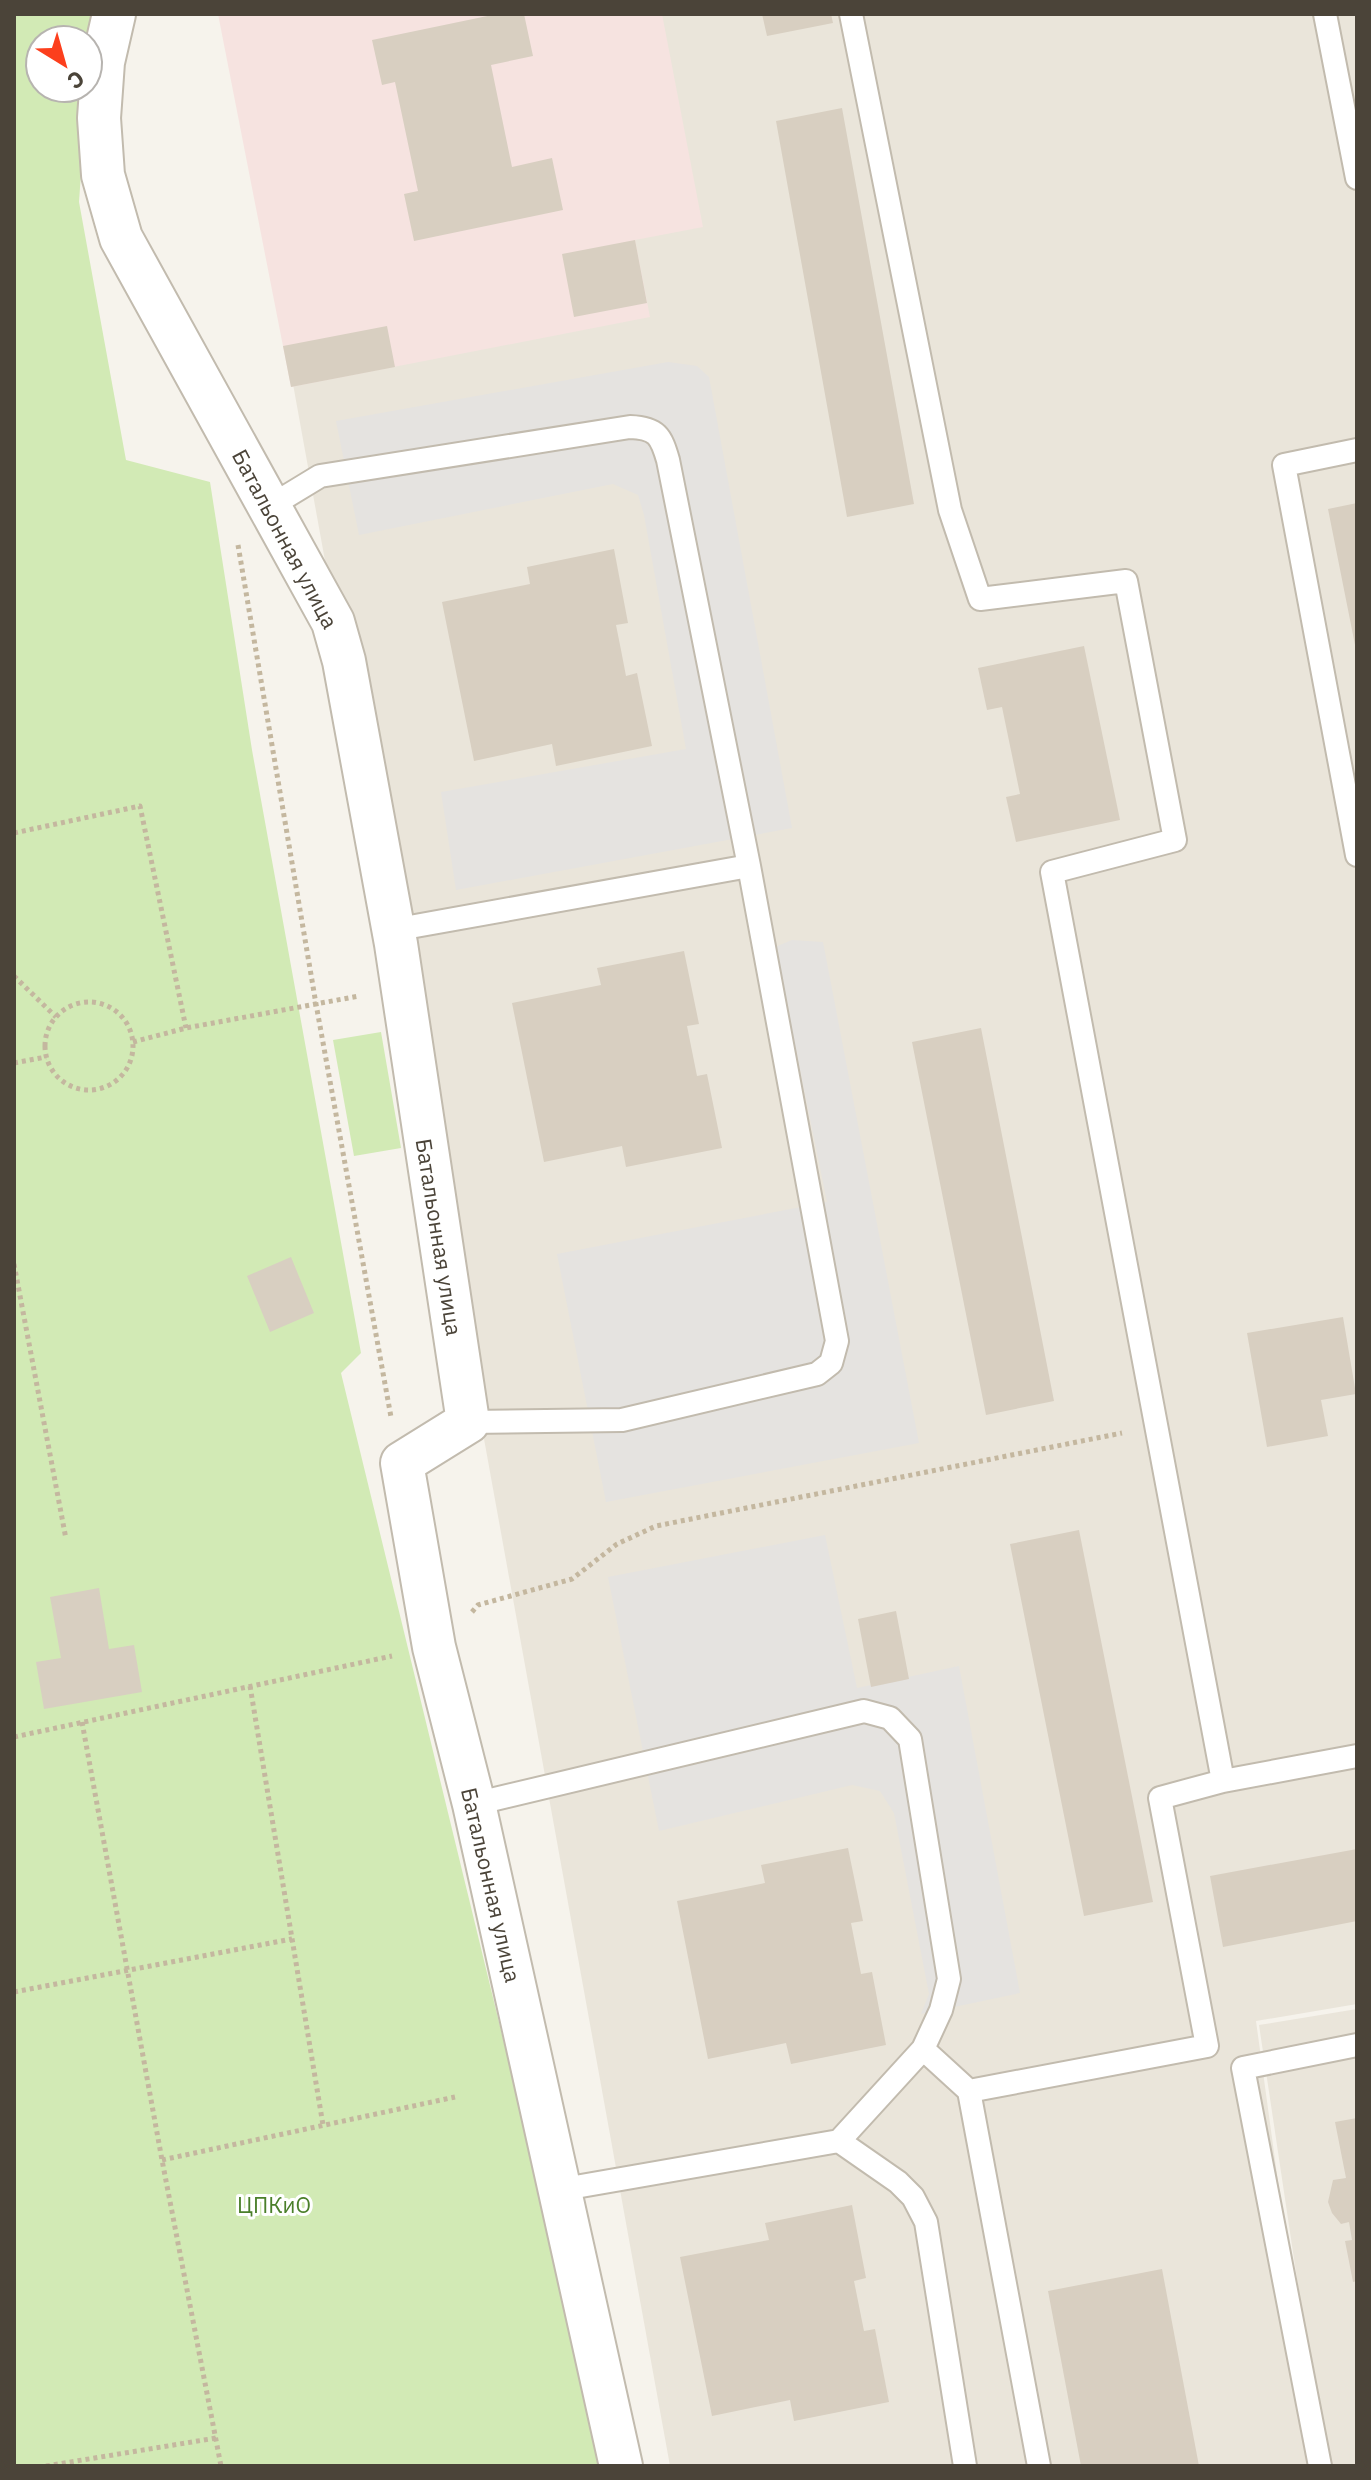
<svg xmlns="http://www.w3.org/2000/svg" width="1371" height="2480" viewBox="0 0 1371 2480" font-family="'IBM Plex Sans',sans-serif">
  <rect width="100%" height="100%" fill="#f6f3ec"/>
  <path fill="#eae5da" d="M226,14H1357V2004L1256,2021L1317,2466H670Z
    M1357,2009V2466H1325L1259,2025Z"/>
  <path fill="#f6e3e0" d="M218,14H662L703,227L635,240L650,317L291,387Z"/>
  <path fill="#d2eab5" d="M14,14H92L88,67V40H40V88H87L79,202L126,460L210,482L252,750L361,1353L341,1373L607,2466H14Z
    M381,1032L401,1148L354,1156L333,1040Z"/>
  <path fill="#e5e3e0" d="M668,362L697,366L709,377L792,828L456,890L441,792L686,749L644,515L638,495L613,484L359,535L336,421Z
    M792,940L823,942L919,1443L606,1502L557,1254L827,1202L775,947Z
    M825,1535L857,1688L959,1666L1020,1993L921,2014L929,1994L894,1813L880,1791L852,1785L659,1831L608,1577Z"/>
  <path fill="#d8cfc1" d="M497,14H524L533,56L491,65L512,167L552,158L563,210L414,241L404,194L418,191L395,82L382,85L372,40Z
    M762,14H831L833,23L767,36Z
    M842,108L914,504L847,517L776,121Z
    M635,240L647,303L574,317L562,254Z
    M387,326L395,367L291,387L283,346Z
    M1357,503V650H1356L1328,509Z
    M614,549L628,623L616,625L621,650L626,676L637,673L652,746L556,766L552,744L474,761L442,602L530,584L527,567Z
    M1084,646L1120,820L1016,842L1006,797L1020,794L1002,707L987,710L978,668Z
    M684,951L699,1024L687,1026L697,1076L707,1074L722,1148L626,1167L622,1146L544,1162L512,1003L601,985L597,968Z
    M981,1028L1054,1401L986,1415L912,1042Z
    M291,1257L314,1313L270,1332L247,1276Z
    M1343,1317L1356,1394L1321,1400L1328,1436L1267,1447L1247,1333Z
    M1079,1530L1153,1902L1084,1916L1010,1544Z
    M99,1588L109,1649L134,1645L142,1692L44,1709L36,1662L61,1658L50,1597Z
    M896,1611L909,1679L871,1687L858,1619Z
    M848,1848L863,1921L851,1923L861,1974L872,1972L886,2045L791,2064L786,2043L708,2059L677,1901L765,1883L761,1865Z
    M1357,1849V1921L1223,1947L1210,1876Z
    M1357,2118V2281L1353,2282L1345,2241L1352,2240L1349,2222L1341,2224L1332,2213L1328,2202L1333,2180L1346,2178L1335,2122Z
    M852,2205L866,2278L854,2281L864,2331L875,2329L889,2402L794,2421L790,2400L712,2416L680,2257L769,2240L765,2223Z
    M1162,2269L1199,2466H1081L1048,2291Z"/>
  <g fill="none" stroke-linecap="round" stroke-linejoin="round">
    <g stroke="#c2bbae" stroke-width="26">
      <path id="lane" d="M851,14L950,510L980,599L1126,581L1175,840L1052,872L1223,1781L1357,1756
        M1325,14L1357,178
        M1357,450L1284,465L1357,855
        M269,507L320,476L630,427C657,428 661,436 668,460L749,866L837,1341L831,1363L817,1374L622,1420L468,1422
        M393,930L749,866
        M474,1804L864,1711L890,1718L910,1739L949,1979L941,2010L923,2049L839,2141
        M923,2049L969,2091L1039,2466
        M969,2091L1207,2046L1160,1798L1223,1781
        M558,2190L839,2141L898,2182L913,2197L926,2222L965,2466
        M1320,2466L1243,2068L1357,2045"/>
    </g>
    <g stroke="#c2bbae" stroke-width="46">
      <path id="street" d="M114,14L103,62L99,118L103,175L121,238L333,622L344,661L396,944L468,1422L402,1463L434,1647L474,1804L621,2466"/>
    </g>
    <path stroke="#c4b79f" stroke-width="5" stroke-dasharray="4 4" stroke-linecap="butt" d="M238,545L316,1004L391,1417
      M14,833L140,806L186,1028
      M14,976L56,1017
      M45 1046a44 44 0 1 1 88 0a44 44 0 1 1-88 0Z
      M133,1042L186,1028L359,996
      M14,1063L46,1057
      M14,1264L66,1539
      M472,1612L478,1605L572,1579L617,1544L656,1526L1122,1433
      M250,1686L323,2125
      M82,1722L162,2160L221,2466
      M14,1737L392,1656
      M14,1992L292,1939
      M162,2160L455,2097
      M46,2466L216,2438"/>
    <use href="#lane" stroke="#fff" stroke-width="22"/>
    <use href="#street" stroke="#fff" stroke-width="42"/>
  </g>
  <g text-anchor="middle" stroke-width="6" stroke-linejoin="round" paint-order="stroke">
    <g font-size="22" fill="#4b4439" stroke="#fff">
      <text transform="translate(285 539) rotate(62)" y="8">Батальонная улица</text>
      <text transform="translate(439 1237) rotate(81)" y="8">Батальонная улица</text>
      <text transform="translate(491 1885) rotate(77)" y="8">Батальонная улица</text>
    </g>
    <g font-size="22" fill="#4a7f2a" stroke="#fff">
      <text x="274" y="2213">ЦПКиО</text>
    </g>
  </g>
  <rect width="1371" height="2480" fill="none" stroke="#4b4439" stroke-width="32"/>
  <g transform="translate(64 64) rotate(143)"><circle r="38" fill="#ffffff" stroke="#b7b4b0" stroke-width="2"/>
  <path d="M0-6L14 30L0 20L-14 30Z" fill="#fc3f1d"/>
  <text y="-12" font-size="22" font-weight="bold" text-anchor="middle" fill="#4b4439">С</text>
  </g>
</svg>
